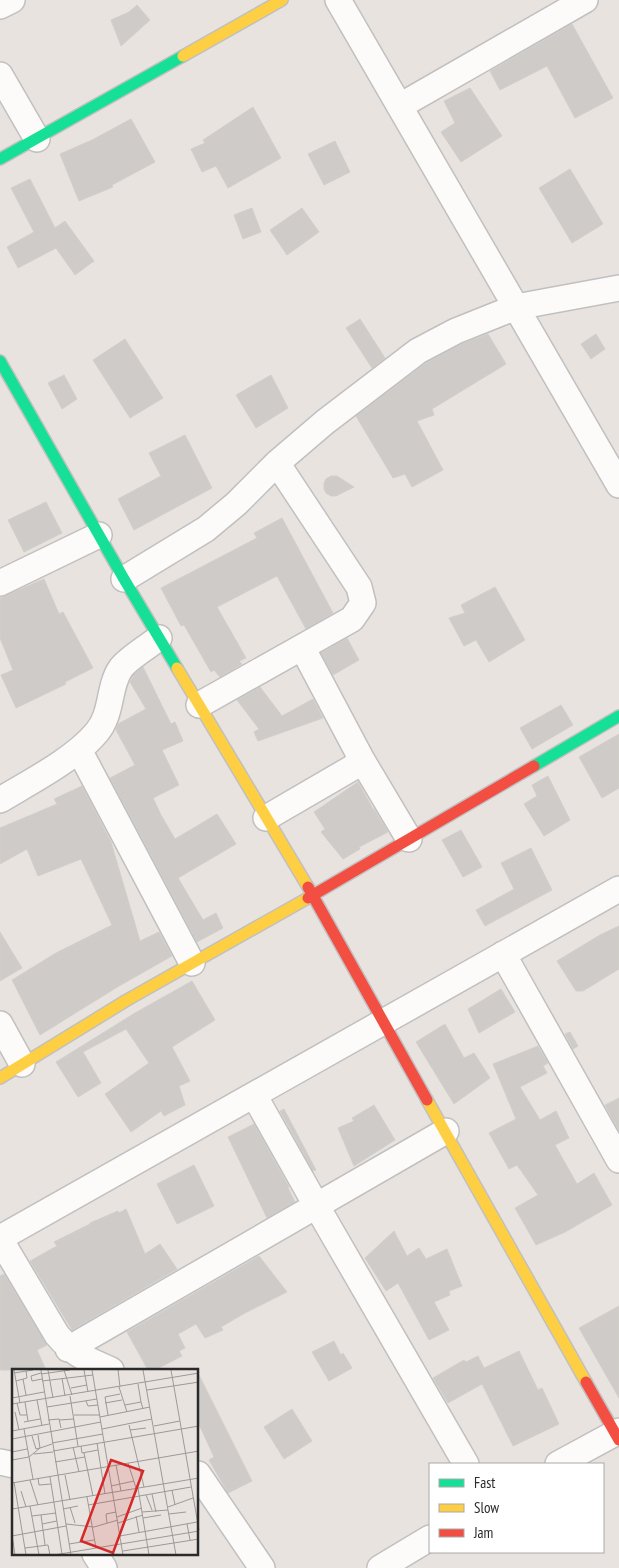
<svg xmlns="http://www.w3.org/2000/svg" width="619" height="1568" viewBox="0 0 619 1568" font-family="'PT Sans Narrow',sans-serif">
  <rect width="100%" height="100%" fill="#e8e3df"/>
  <path fill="#cecbc8" stroke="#d3cfcb" d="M137,5L150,20L121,46L111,20L129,12Z
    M572,24L613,98L575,118L547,66L500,90L490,71Z
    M470,88L502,136L461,162L441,132L455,123L444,101Z
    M253,107L281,158L228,188L216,166L202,172L191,149L205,143L203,140Z
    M131,119L155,162L112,185L113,187L79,201L60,154L92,140Z
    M335,141L350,172L324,185L308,154Z
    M570,169L603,224L572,243L539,188Z
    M30,179L55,228L65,221L94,261L75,275L56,248L18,268L7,247L34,232L11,188Z
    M252,208L261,232L243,239L234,215Z
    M302,208L319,232L287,255L270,230Z
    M360,319L385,358L372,368L346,328Z
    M488,334L506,364L432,409L434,415L417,421L443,470L412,487L405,474L393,478L356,416L426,363L462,344Z
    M596,334L605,349L591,359L581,344Z
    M125,339L163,398L130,418L93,360Z
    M64,375L77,399L62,409L48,383Z
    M271,375L288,408L256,428L236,395Z
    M185,435L212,488L134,530L118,499L161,476L149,453Z
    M331,476H337L354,487L336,496H331L326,493L324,489V483L326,479Z
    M46,502L62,533L24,552L8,520Z
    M282,518L333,613L306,629L277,576L217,607L246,658L239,661L242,664L220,677L214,670L211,672L184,625L181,626L161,588L257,538L254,533Z
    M44,579L59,614L63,612L93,668L65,682L66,684L16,708L1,675L13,670L0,638V598Z
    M495,587L525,640L489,662L476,640L464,646L449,618L465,613L461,605Z
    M347,638L359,660L333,675L321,653Z
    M143,667L171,724L175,722L183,741L162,750L179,785L153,798L161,815L175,839L217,814L236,844L178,878L203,920L216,913L223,928L197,942L110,778L135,765L116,730L118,724L146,709L130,682L134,674Z
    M260,687L282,716L313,699L323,718L258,741L254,732L259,729L237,700Z
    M561,705L573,725L532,749L520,728Z
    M619,734V788L602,798L579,757Z
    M548,776L570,820L544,836L524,804L537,796L532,785Z
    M358,782L373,809H374L388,832L359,847L360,849L343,859L321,832L325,829L314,812Z
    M82,786L111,842L140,941L159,932L172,956L119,986L40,1035L12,980L56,953L112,925L81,859L38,876L27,849L0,864V828L57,804L54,799Z
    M461,830L482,867L463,877L442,840Z
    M531,848L552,890L485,926L476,910L514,889L501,863Z
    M619,926V969L583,991H576L557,961L600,935Z
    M0,932L22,968L0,981Z
    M192,981L215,1020L172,1047L190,1081L179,1086L185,1105L164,1116L161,1111L131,1132L105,1094L149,1063L126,1029L83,1052L101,1083L78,1097L56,1062L135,1013Z
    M501,989L515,1012L479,1033L468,1009Z
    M445,1024L464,1058L474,1053L490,1078L454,1104L416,1042Z
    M570,1032L578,1046L573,1049L565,1034Z
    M538,1046L548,1063L543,1066L547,1073L520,1087L540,1120L556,1111L569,1138L555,1145L577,1184L594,1173L612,1205L565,1232L536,1245L515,1208L538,1195L517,1165L509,1169L489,1133L516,1119L493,1064Z
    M619,1098V1131L605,1105Z
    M374,1105L395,1140L354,1166L338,1128L354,1121L352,1118Z
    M284,1109L316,1170L313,1171L280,1111Z
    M254,1124L289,1187L288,1188L295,1202L267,1218L228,1137Z
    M194,1165L214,1206L177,1224L157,1184Z
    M126,1209L145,1254L160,1244L177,1269L72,1330L30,1261L57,1246L54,1242L90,1224V1223L118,1211L119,1213Z
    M394,1231L407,1256L419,1248L426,1259L447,1249L462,1286L449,1291L450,1295L434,1302L449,1330L429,1340L398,1283L386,1291L365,1258Z
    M259,1256L287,1292L245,1313L221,1327L223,1330L205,1338L196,1324L178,1334L185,1348L179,1351L182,1356L155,1370H148L127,1332Z
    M4,1274L47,1345L37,1350L46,1370H0V1276Z
    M619,1306V1398L579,1328Z
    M334,1341L341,1355L343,1353L352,1368L329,1381L312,1352Z
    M519,1351L538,1390L542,1388L559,1424L513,1446L482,1384L448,1403L433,1378L464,1360L466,1362L478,1356L484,1368Z
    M198,1373L252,1481L228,1493L209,1460L214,1457L198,1422Z
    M292,1409L312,1441L284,1459L264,1427Z"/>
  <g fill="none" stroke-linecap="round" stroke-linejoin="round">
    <g stroke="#c1c0c1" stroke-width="28">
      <path id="street" d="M338,0L619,485
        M0,6L12,0
        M0,75L37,139
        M400,106L585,0
        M124,579L206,529L236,504L277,463L325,422L418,351L456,331L516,307L619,288
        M0,583L99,535
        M302,647L362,760L409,839
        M199,705L352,619L363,603L359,587L277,463
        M79,750L192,963
        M0,800C30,782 75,759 97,732C113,713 108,686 121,668C127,659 150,645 159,638
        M266,818L352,768L362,760
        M503,954L619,1160
        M0,1024L22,1064
        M254,1095L316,1205L466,1464
        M0,1238L619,889
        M0,1239L57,1335C75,1356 87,1359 111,1370
        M68,1349L446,1131
        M0,1462L14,1465
        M558,1464L619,1431
        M198,1474L262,1568
        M95,1554L104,1568
        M380,1568L430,1538"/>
    </g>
    <g stroke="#c1c0c1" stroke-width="14">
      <path id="fast" d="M0,159L183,56
        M0,361L124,579L177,668
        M534,766L619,716"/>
    </g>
    <g stroke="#c1c0c1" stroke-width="14">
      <path id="slow" d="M183,56L282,0
        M177,668L308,887
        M0,1078L127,1000L308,898
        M427,1100L586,1382"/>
    </g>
    <g stroke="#c1c0c1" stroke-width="14">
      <path id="jam" d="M308,887L427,1100
        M308,898L534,766
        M586,1382L619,1440"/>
    </g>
    <use href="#street" stroke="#fcfbfa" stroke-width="25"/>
    <use href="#fast" stroke="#16e098" stroke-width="11"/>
    <use href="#slow" stroke="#ffcf43" stroke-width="11"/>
    <use href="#jam" stroke="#f24e42" stroke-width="11"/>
  </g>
  <g transform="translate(12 1369)">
    <rect width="186" height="186" fill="#e8e3df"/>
    <path fill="none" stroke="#9c9997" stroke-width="1" d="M2,1L8,34M29,1L59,186M36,1L41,29M52,1L60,26M72,1L76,23M80,1L111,186M106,1L108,18M131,1L164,186M159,1L187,161M2,4L21,1M29,4L19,7L20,12L30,10M29,5L58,1M50,9L53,27M11,10L14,26M4,12L15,9L14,2M30,12L81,6M126,15L129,33M107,18L115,43M59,19L75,16M135,21L187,13M58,27L66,77M0,29L32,23M25,31L30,57M74,32L76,37L86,36M13,33L16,52M5,34L8,46H15M93,34L110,31M0,35L187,4L185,1M113,36L129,33L131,40M35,38L85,30M3,43L7,61M62,46H88M96,46L93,28L108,25M88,48L138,38M36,51L47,50L49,59M47,51L62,50M12,53L28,50M117,56L132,118M142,57L168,52M12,60L21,110M90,60L140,50M118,61L134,59M0,62L37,55M20,67L24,80L28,79L26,66M0,70L89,53M40,74L91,65M85,74L93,125M69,77L70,84L86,81M61,78L67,103M41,82L187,57M0,83L15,80M72,84L81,127M22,85L41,83M0,91L17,88L28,79L40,75M43,93L73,88M116,94L124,119M104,96L109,122M53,106L58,131M38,108L50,185M26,109L27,116L39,115M18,111L26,136M2,113L14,186M0,114L187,82M99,117L122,112M126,119L137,186M160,121L163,136M9,122L14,138M140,125L144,143M134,126L140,141M75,128L84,179M76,136L179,118M18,137L27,186M58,138L63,154M156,138L181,129M0,140L187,109M51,140L66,137M130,143L156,141M157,145L174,143M29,146L33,176M20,147L44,144M124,147L127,163M105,148L130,139M131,149L149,146M95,154L94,145L104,143M106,154L131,146M30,155L45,152M54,155L82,158L106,151M175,155L178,171M0,166L3,186M0,167L54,157M108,167L185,153M57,175L82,171M13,179L36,176L38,186M111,182L187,170M42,186L187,162"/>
    <path fill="#d62828" fill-opacity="0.15" stroke="#d62828" stroke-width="2.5" d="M99,91L131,102L101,184L69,172Z"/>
    <rect width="186" height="186" fill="none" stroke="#2a2a2a" stroke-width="2.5"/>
  </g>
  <rect x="429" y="1463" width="175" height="90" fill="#ffffff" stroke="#aaaaaa"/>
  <rect x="439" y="1479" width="25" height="8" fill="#16e098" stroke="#aaaaaa"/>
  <text x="474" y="1488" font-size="15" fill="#2a2a2a">Fast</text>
  <rect x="439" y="1504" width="25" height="8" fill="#ffcf43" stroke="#aaaaaa"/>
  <text x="474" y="1513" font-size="15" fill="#2a2a2a">Slow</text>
  <rect x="439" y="1529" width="25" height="8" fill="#f24e42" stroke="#aaaaaa"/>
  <text x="474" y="1538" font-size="15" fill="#2a2a2a">Jam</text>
</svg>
